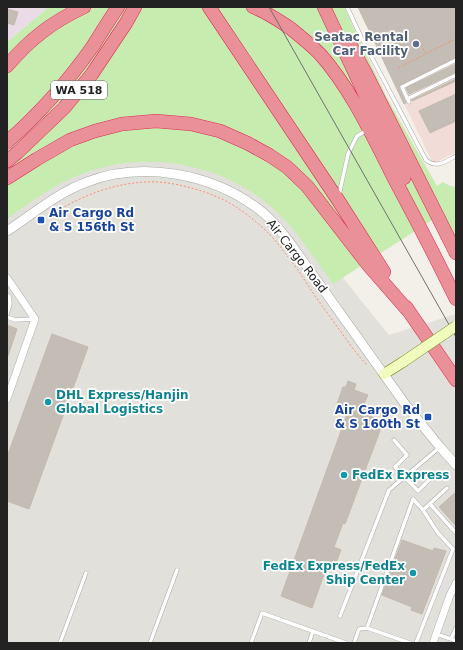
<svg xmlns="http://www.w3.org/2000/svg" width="463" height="650" viewBox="0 0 463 650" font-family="'DejaVu Sans',sans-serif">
  <rect width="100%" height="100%" fill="#f2f0e9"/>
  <path fill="#f2dcd8" d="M358,7H456V152L433,164Z"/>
  <path fill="#ebdbe6" d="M7,7H49L7,42Z"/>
  <path fill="#e1e0da" d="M141,152L207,158L276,195L389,335L456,314V643H7V213L73,166Z"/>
  <path fill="#c7ecaf" d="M49,7H344L386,96L437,186L443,182L450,186L456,187V239L443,213L333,284C316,261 301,236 281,216C228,162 142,147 74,177C49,188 28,204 7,219V42Z"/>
  <path fill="#c3bdb5" stroke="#c4b9ab" d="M358,7H456V57L400,85L399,88L406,103L404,104Z
    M7,9L18,12L14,25L7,23Z
    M456,64V72L409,94L406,88Z
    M456,79V81L412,101V100Z
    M456,94V121L430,133L419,111Z
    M7,325L17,329L8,356H7Z
    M52,334L88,347L29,509L7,501V457Z
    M348,381L356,384L354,390L368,395L363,406L367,407L365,414L379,420L376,426L381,428L345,524L343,523L334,547L341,550L335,565L328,563L312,608L281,596L349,409L337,404L343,387H346Z
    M456,492V526L439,507Z
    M402,540L433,551L434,548L446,551L422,614L411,610L412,607L382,595Z"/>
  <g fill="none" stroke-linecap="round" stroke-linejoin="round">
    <g stroke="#a9a9a9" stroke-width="4.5">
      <path id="service" d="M347,7L361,37L426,160C437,169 446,161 456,156
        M407,99L456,75
        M409,102L402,87L456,60
        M339,195L348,154L357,136L367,130
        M7,295L9,296L10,304L7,314
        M7,317L15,320L35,319
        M394,440L407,455L395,467L418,491L435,474
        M430,504L456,533
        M340,616L389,490L439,448
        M456,628L451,639L456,641
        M436,634L451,639
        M60,643L86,573
        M150,643L177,570
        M251,643L262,613L346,643
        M309,643L313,631
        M354,643L359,629L367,628
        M410,643L367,628L413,499L423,510L447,488
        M416,643L453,549L438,533L423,510"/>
    </g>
    <g stroke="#a9a9a9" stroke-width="8">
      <path id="minor" d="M7,278L35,319L7,399
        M433,643L450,595L456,583"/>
    </g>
    <g stroke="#a9a9a9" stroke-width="10">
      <path id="tertiary" d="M7,231C33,214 57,193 87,182C141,161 210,173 257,208C269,216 279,229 288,240L405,404L440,447L456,465"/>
    </g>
    <g stroke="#657f03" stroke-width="11">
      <path id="secondary" d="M384,374L403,362"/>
    </g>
    <g stroke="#df2753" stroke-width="14">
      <path id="motorway" d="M209,7L338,200L384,272
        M253,7C267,12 278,20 290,28C300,36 311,45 320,54C352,90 374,139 396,182C417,221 437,260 456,299
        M324,7L404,178
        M350,44L365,72L456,253
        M7,66C30,39 52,22 84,7
        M7,142C38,115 69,80 93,46C101,33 109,20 118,7
        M7,161L18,152L64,108L92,74L126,23L135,7
        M7,178L37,159L70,140L95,131L122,124L156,121L191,124L220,131L247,143L269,155L287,167L307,186L369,266L410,313
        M406,307L456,380"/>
    </g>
    <path stroke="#fc8c70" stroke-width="1" stroke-dasharray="2 2" stroke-linecap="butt" d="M420,41L425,53
      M398,68L455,39
      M44,219C75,199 108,184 145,182C173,180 217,193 239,209C257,221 273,236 285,253C295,265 304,279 313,293C322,306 332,319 341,332C349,343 357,355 367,365"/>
    <use href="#service" stroke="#fff" stroke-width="3.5"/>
    <use href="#minor" stroke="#fff" stroke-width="7"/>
    <use href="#tertiary" stroke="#fff" stroke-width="9"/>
    <use href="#secondary" stroke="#f2fbbe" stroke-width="10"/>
    <use href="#motorway" stroke="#e99098" stroke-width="13"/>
    <path stroke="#707070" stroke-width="1" d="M269,7L456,337"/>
    <g stroke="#657f03" stroke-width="11" stroke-linecap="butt">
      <path id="secondary-bridge" d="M403,362L456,326"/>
    </g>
    <use href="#secondary-bridge" stroke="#f2fbbe" stroke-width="10"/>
  </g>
  <circle fill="#5c6f8a" stroke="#fff" stroke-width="1.5" cx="416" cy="44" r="4"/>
  <g fill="#1a4fb4" stroke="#fff" stroke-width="1.5">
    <rect x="37" y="216" width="8" height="8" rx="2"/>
    <rect x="424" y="413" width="8" height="8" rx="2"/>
  </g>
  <g fill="#0f9aa8" stroke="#fff" stroke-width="1.5">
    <circle cx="48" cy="402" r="4"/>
    <circle cx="344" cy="475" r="4"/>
    <circle cx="413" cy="573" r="4"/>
  </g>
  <g text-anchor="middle" stroke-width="3.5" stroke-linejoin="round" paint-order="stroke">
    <rect fill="#fff" stroke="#646464" stroke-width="1" x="51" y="81" width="56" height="18" rx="3"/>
    <g font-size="11" font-weight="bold" fill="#222">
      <text x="79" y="94">WA 518</text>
    </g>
    <g font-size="12" font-weight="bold" fill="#4e5e75" stroke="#fff" text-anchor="end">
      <text x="408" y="41">Seatac Rental<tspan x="408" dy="14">Car Facility</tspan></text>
    </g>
    <g font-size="12" font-weight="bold" fill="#164399" stroke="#fff" text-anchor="start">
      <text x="49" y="217">Air Cargo Rd<tspan x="49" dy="14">&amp; S 156th St</tspan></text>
      <text x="420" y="414" text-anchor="end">Air Cargo Rd<tspan x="420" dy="14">&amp; S 160th St</tspan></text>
    </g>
    <g font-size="12" fill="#222" stroke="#fff">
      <text transform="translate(297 256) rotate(52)" y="4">Air Cargo Road</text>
    </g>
    <g font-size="12" font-weight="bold" fill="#0d838f" stroke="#fff" text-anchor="start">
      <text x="56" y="399">DHL Express/Hanjin<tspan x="56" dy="14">Global Logistics</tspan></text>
      <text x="352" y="479">FedEx Express</text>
      <text x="405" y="570" text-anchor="end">FedEx Express/FedEx<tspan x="405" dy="14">Ship Center</tspan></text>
    </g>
  </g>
  <rect width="463" height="650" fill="none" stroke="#222222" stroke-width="16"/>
</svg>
